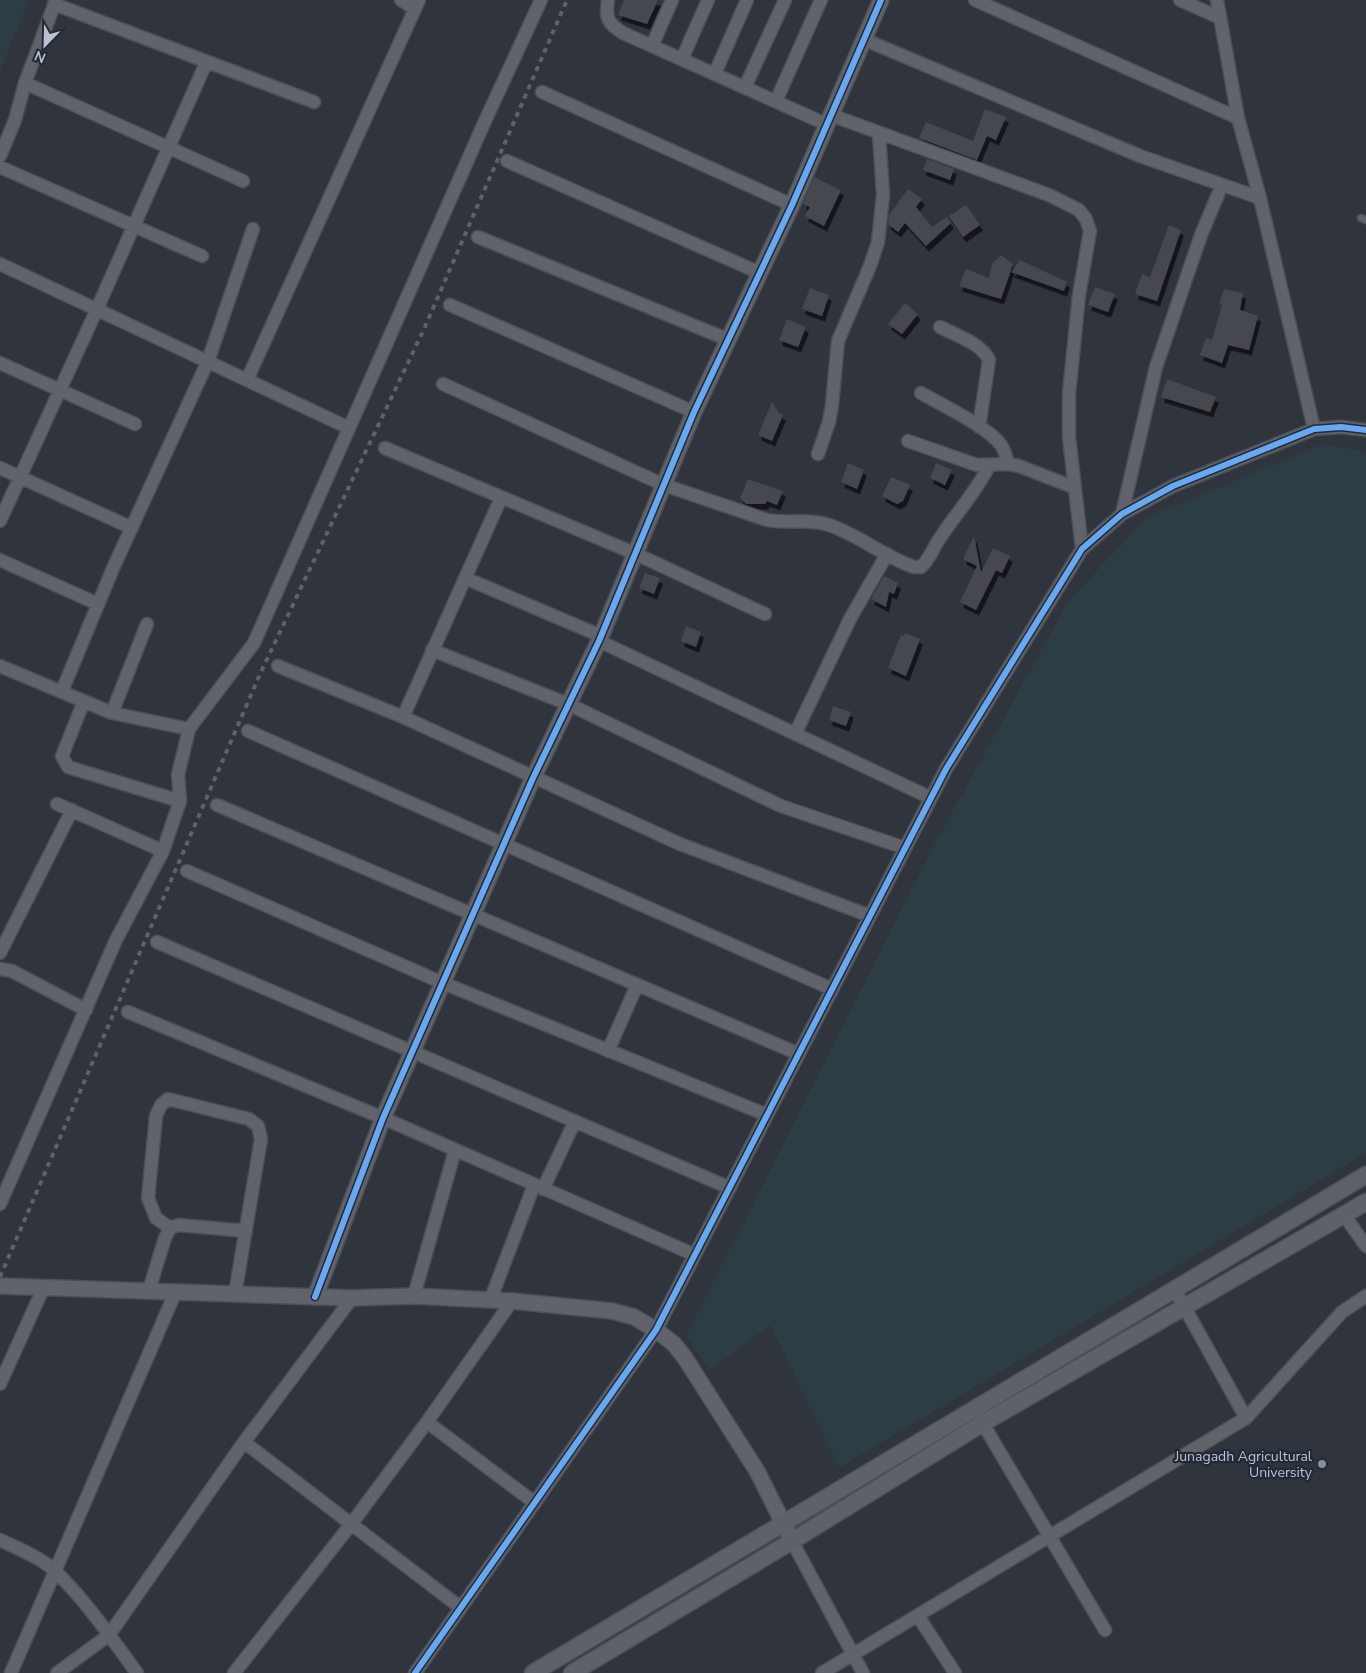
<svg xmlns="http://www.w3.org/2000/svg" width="1366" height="1673" viewBox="0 0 1366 1673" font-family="'Nunito Sans',sans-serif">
  <defs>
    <filter id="shadow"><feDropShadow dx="3" dy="5.5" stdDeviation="0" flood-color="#0009"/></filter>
  </defs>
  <rect width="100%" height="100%" fill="#2f343d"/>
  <path fill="#2c3e43" d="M0,0H29L0,71Z
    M1323,444L1366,452V1153L839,1468L770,1325L710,1370L686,1336L939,836L1068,602L1146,518Z"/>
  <path fill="#444950" filter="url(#shadow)" d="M624,0H658L647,24L618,15Z
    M985,109L1006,117L996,140L987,136L977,160L919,138L926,122L973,141Z
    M927,159L954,169L950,180L923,170Z
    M814,177L841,190L824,226L805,216L810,207L803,204Z
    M908,189L922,199L916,207L932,227L947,217L951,223L926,246L905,223L898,232L888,224L889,215Z
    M966,205L980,225L963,237L949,216Z
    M1169,225L1181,230L1157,301L1135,294L1142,274L1150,277Z
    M1001,255L1013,264L1001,299L959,286L966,269L989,278L992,264Z
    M1020,260L1067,282L1064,291L1011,272Z
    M1095,287L1115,294L1108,312L1088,305Z
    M810,288L829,295L822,316L802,309Z
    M1224,289L1243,293L1240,310L1258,316L1249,350L1228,345L1222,363L1200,355L1206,338L1212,340L1222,305L1219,304Z
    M905,303L918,314L902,334L888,324Z
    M787,319L806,327L798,347L779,340Z
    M1167,379L1216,397L1210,412L1161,397Z
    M772,402L779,413L783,415L772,441L758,435Z
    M848,463L864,470L857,489L841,482Z
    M936,463L952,470L945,485L930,478Z
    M891,477L910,485L903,501L897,504L882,496Z
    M748,479L783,491L777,505L767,501L765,504H746L740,498Z
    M974,536L981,572L993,548L1010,556L1002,573L996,570L976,610L960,602L977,566L963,559Z
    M645,573L660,578L654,594L639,588Z
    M884,576L898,583L894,594L889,592L886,607L871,599Z
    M686,626L701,632L696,647L681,641Z
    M905,633L920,639L906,676L888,668L901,635L904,636Z
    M833,706L851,712L846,726L829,720Z"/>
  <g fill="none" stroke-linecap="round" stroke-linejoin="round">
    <g stroke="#4b4f56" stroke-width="9">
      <path id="service" d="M1361,218L1366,220"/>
    </g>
    <g stroke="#4b4f56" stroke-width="15">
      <path id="minor" d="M401,0L415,9
        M608,0C605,18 608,24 623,33L828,125
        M975,0L1238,118
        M1180,0L1218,17
        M1217,0L1238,118L1260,198L1314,429
        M54,4L314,102
        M863,39L1140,156L1260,198
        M652,46L672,0
        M682,59L708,0
        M715,73L747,0
        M25,83L243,181
        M745,87L785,0
        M542,92L792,205
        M776,101L821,0
        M831,115L1049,195L1079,210L1086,219L1090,231L1079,295L1069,394V437L1082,549
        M0,156L15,120L25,83L56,0
        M507,161L760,273
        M0,167L202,256
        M478,237L729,340
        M0,264L349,428
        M450,305L694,412
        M940,327C956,335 982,344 989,360L979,427
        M0,363L135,424
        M247,380L419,0
        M443,384L664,485L767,520C788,524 809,518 829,525C859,535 884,557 914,567H921C930,559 933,548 940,538C957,512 974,495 989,466
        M921,393C942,405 988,427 1001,445C1005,450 1006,457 1008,464
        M908,441L977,465L1008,464L1019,466L1073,487
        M385,448L636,554L765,614
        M818,454L829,422L832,405L838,341L870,266L878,242L883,195L879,133
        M0,468L132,528
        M1122,514L1156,367L1201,235L1222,185
        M0,521L97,309L206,63
        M0,560L98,604
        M465,578L601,636
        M599,641L931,798
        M432,650L568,704L781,806L905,848
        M0,666L112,713L189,729
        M278,666L403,717L680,844L870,916
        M62,691L114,566L208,361L253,229
        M84,701L62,756L68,767L180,801
        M112,713L147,624
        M403,717L501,498
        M248,731L832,989
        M795,734L850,619L887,554
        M57,804L163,851
        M217,805L799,1054
        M187,871L443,983L767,1115
        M157,942L730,1188
        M0,953L72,810
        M0,969L12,971L86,1010
        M128,1012L383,1118L695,1255
        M608,1051L637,985
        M543,1189L575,1121
        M0,1204L116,940L163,851L180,801L178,775L189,729L254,643L485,121L541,0
        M1344,1215L1366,1246
        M170,1228L156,1218L148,1198L156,1116L161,1105L168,1099L249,1119L258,1126L261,1139L235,1294
        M149,1290L165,1238L170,1228L179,1225L246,1231
        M1175,1290L1246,1418
        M414,1296L455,1150
        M490,1301L534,1185
        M0,1384L43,1289
        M979,1417L1105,1630
        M427,1422L535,1503
        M244,1442L461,1608
        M0,1540C19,1549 42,1558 57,1573C87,1602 112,1639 137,1673
        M792,1541L863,1673
        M918,1616L955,1673
        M11,1673L176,1291
        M57,1673L109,1635L244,1442L352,1298
        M234,1673L352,1523L427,1422L512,1301
        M415,1673L656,1330L946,769L1082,549L1122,514L1173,486L1314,429L1341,427L1366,430
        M822,1673L1246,1418L1342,1312L1366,1296"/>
    </g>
    <g stroke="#4b4f56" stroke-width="18">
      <path id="tertiary" d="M0,1286L352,1298L414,1296L512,1301L612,1311L634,1317L656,1330L674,1344L685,1358L757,1471L792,1541
        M315,1297L383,1118L533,778L599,641L694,412L792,205L881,0"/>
    </g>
    <g stroke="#4b4f56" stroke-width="19">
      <path id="secondary" d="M533,1673L1366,1175
        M572,1673L792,1541L983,1423L1366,1202"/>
    </g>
    <use href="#service" stroke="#60636a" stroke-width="6"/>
    <use href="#minor" stroke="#60636a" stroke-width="12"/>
    <use href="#tertiary" stroke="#60636a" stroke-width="15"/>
    <use href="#secondary" stroke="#5d6169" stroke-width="16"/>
    <path stroke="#5e6168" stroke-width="4" stroke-dasharray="5 5" stroke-linecap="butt" d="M0,1277L260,674L424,329L567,0"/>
    <g stroke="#222a38" stroke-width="9">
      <path id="cycleway" d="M315,1297L383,1118L533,778L599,641L694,412L792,205L881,0
        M415,1673L656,1330L946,769L1082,549L1122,514L1173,486L1314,429L1341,427L1366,430"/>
    </g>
    <use href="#cycleway" stroke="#66a8f1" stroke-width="6"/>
  </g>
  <circle fill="#8a909a" stroke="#222a38" stroke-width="2" cx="1322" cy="1464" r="5"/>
  <g text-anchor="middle" stroke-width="4.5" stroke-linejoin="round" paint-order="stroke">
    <g font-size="14" fill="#bbc1cc" stroke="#222a38" text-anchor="end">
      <text x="1312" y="1461">Junagadh Agricultural<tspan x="1312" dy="16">University</tspan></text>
    </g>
  </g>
  <g transform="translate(45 45) rotate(203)" stroke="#222a38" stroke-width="4" paint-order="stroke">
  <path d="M0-4L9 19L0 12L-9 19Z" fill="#bbc1cc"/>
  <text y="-8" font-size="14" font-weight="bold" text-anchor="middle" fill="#bbc1cc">N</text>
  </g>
</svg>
